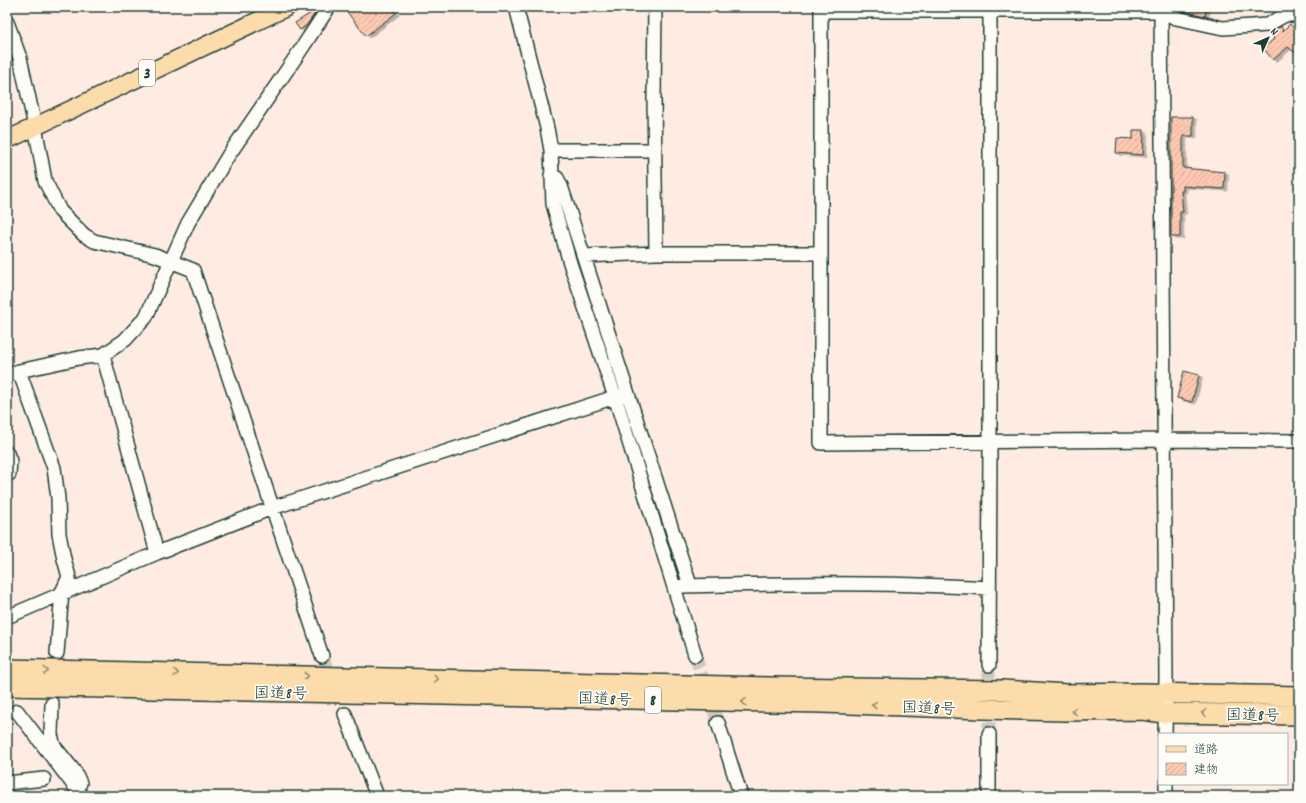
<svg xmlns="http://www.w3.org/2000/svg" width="1306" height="803" viewBox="0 0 1306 803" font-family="Dekko,'Klee One',sans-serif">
  <defs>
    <pattern id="building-hatch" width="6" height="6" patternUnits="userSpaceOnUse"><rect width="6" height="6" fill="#ffc8b1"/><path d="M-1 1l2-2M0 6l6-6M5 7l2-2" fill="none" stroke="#daad99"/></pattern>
    <filter id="shadow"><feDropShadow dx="3.5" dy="2" stdDeviation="0" flood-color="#0004"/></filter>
  </defs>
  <rect width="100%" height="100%" fill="#feece2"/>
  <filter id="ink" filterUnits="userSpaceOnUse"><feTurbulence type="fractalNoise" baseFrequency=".025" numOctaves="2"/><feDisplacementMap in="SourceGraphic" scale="8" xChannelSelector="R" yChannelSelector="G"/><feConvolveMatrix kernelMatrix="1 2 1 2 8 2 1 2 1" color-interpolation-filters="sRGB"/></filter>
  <g filter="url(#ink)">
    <path fill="url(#building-hatch)" stroke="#1f3d34" filter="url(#shadow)" d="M343,7H391L396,13L366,36Z
      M1176,7H1207L1205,16L1179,10L1176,9Z
      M314,11L315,13L307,25L300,30L295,23Z
      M1290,24L1299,34V56L1288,47L1273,60L1263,48L1274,39L1271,32L1281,26L1283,31Z
      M1171,117H1193V136H1183V168L1225,172L1224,189L1183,186V191H1181L1183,212H1180V237H1171Z
      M1133,130H1144L1143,155L1116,153L1117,138L1133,139Z
      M1184,371L1199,375L1192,402L1177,398Z"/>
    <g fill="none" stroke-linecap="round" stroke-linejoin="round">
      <path stroke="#d1c9bf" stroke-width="13" stroke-dasharray="13 6" stroke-linecap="butt" d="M695,655L718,723
        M322,656L345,714
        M989,665V734"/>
      <g stroke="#1f3d34" stroke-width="16">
        <path id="minor" d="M516,7L547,128L551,150L553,204L570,263L615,397L695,655
          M655,7L654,97L656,253
          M821,7V443L1165,440L1299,441
          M1161,7L1166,677L1165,734
          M821,11H1161L1176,18L1223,28L1267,25L1285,15H1299
          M7,22L20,58L35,126L45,181L60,211L84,235L94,241L155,255L193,270L322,656
          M551,150H655
          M551,175L557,178L561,186L628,394
          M584,256L656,253H821
          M103,355L157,553
          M19,371L79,358L103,355L125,340L146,317L188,223L228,156L300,51L329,7
          M7,375L19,371L54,468L58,498L59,534L64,559L69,577L62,592L57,653
          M7,453L10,461L9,474
          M682,586C785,583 887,582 989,588
          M7,617L157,553L272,508L615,397L628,394L690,585
          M989,665L990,442V7
          M52,704L51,735L54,746L75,772L80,783L77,789
          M17,711L82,796
          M345,714L377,796
          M718,723L741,796
          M989,734V796
          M7,783L44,779
          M1166,784V796"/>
      </g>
      <g stroke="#1f3d34" stroke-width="20">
        <path id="major" d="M7,140L287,7"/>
      </g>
      <g stroke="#1f3d34" stroke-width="22">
        <path id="highway" d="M7,669L772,687L1002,690L1067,694L1142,693L1299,696
          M7,686L823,703L983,709L1065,711L1143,710L1164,713L1299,715"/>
      </g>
      <use href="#minor" stroke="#fdfcf7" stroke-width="13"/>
      <use href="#major" stroke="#fddcac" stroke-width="17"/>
      <use href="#highway" stroke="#fddcac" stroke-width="19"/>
    </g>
    <defs><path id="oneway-chevron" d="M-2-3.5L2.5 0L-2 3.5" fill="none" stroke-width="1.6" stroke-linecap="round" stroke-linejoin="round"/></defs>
    <g stroke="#8e8c70">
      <use href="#oneway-chevron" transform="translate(46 671) rotate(1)"/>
      <use href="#oneway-chevron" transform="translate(176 673) rotate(1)"/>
      <use href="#oneway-chevron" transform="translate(306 676) rotate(2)"/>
      <use href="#oneway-chevron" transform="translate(436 679) rotate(2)"/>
      <use href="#oneway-chevron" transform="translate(744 702) rotate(-179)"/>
      <use href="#oneway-chevron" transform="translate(874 705) rotate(-178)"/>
      <use href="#oneway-chevron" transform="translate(1074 711) rotate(179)"/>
      <use href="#oneway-chevron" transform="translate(1204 713) rotate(-179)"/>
    </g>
  </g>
  <g text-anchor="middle" stroke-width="3.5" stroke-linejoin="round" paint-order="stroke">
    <g fill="#fdfcf7" stroke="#62766e" stroke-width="1">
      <rect x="139" y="60" width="16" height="26" rx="3"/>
      <rect x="645" y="687" width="16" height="26" rx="3"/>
    </g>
    <g font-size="15" font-weight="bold" fill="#1f3d34">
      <text x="147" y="78">3</text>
      <text x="653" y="705">8</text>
    </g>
    <g font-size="16" fill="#1f3d34" stroke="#fdfcf7">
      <text transform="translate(281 692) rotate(1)" y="6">国道8号</text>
      <text transform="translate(605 698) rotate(2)" y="6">国道8号</text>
      <text transform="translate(929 707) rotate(2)" y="6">国道8号</text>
      <text transform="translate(1253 714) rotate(1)" y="6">国道8号</text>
    </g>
  </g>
  <rect width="1306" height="803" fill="none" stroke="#fdfcf7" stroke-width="24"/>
  <rect x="12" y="12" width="1282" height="779" fill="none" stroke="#1f3d34" stroke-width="1.5" filter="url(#ink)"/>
  <rect x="1158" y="733" width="130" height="52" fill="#fdfcf7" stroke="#a4b0a9"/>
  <rect x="1166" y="746" width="20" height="6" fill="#fddcac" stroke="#a4b0a9"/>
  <text x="1194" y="753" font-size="12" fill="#1f3d34">道路</text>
  <rect x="1166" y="763" width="20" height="12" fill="url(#building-hatch)" stroke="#a4b0a9"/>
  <text x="1194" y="773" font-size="12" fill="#1f3d34">建物</text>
  <g transform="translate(1268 38) rotate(45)" stroke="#fdfcf7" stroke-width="3" paint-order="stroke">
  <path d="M0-3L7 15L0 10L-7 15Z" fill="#1f3d34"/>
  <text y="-6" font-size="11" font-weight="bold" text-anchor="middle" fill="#1f3d34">N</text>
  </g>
</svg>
